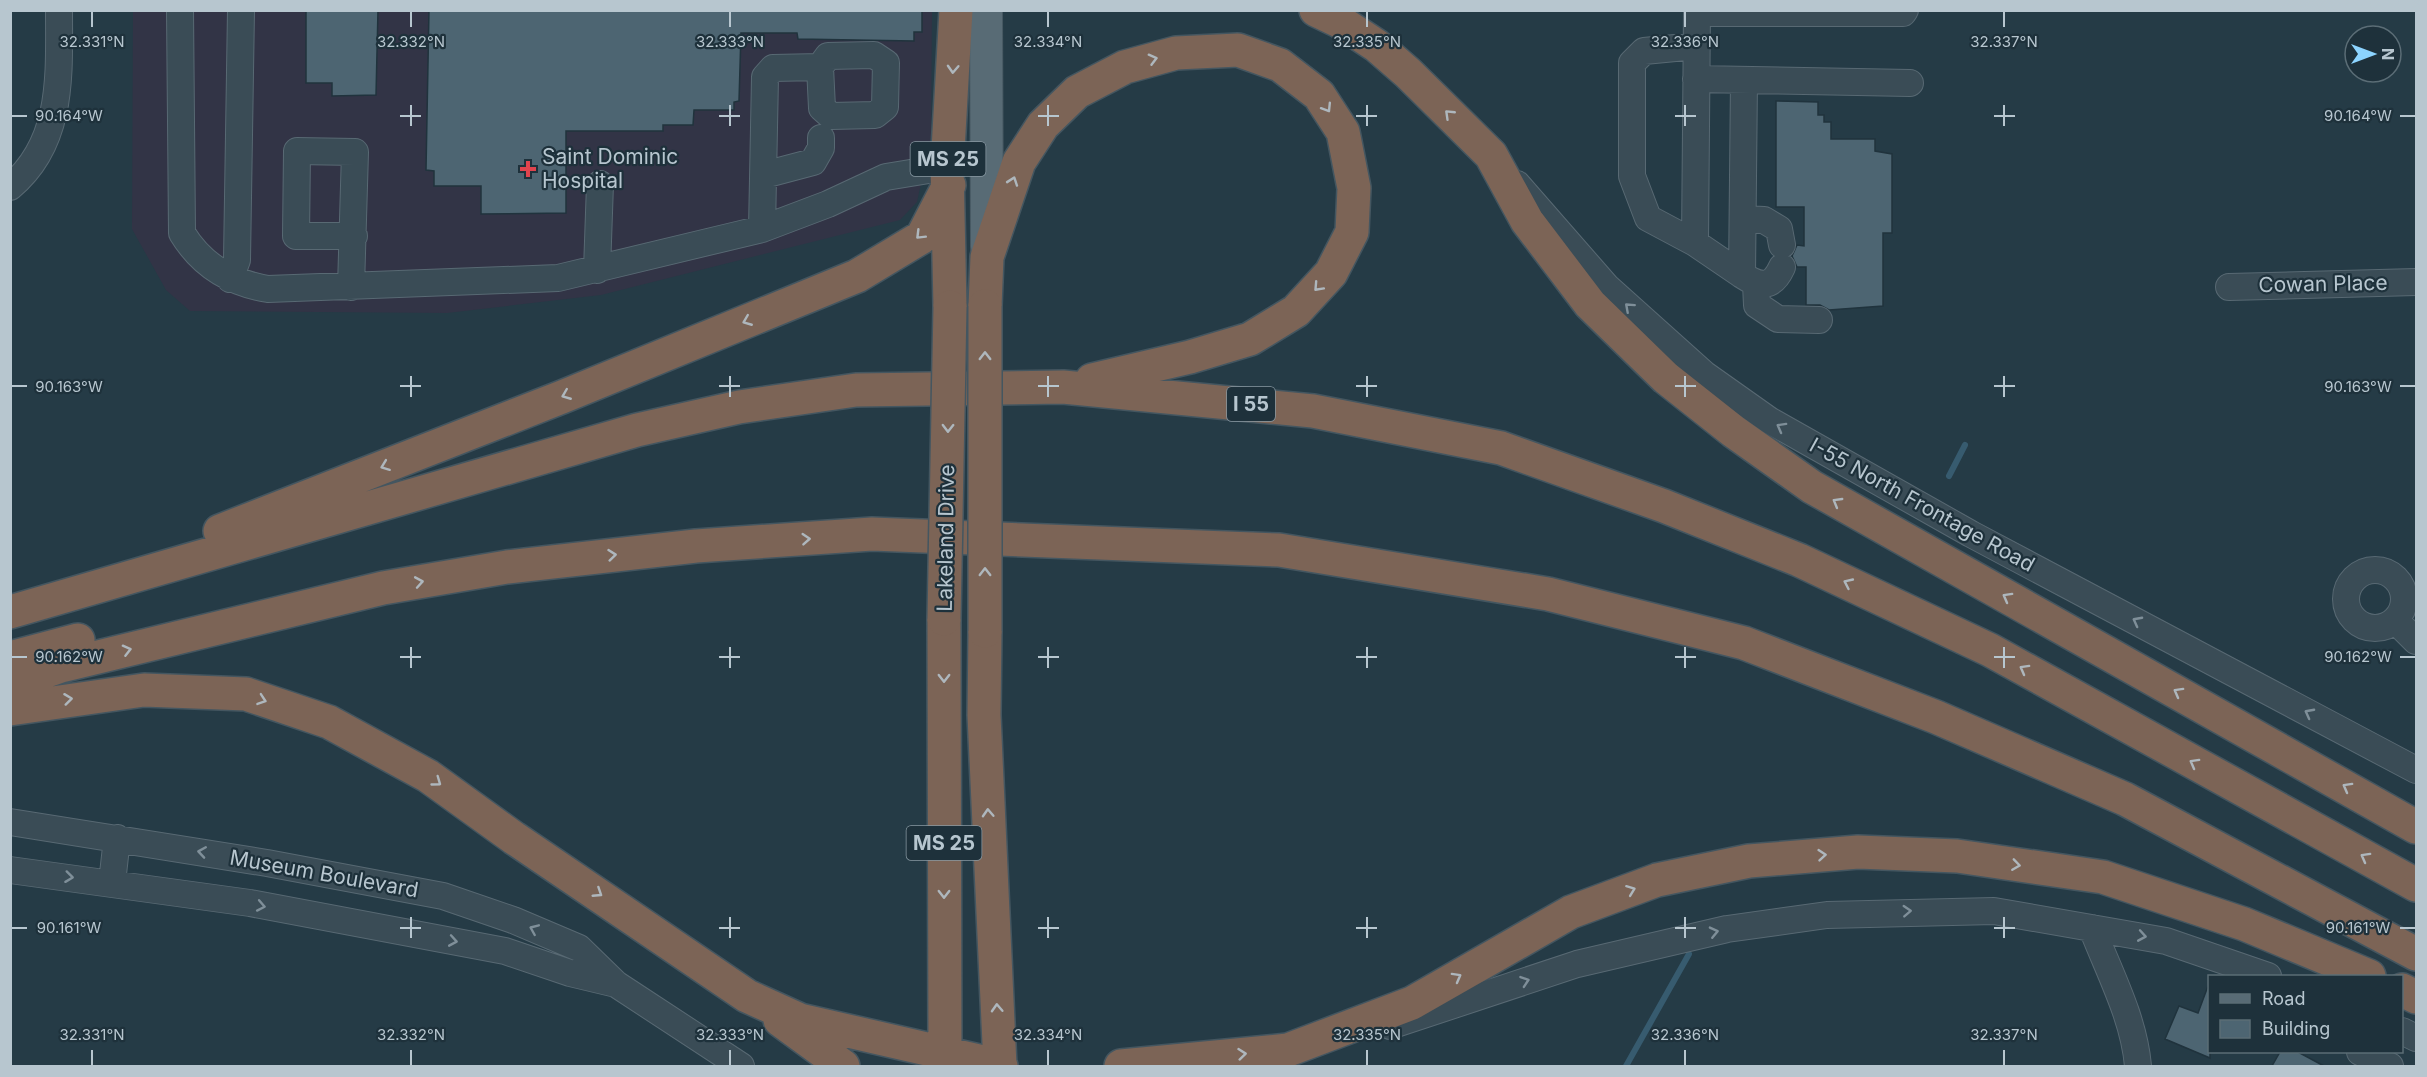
<svg xmlns="http://www.w3.org/2000/svg" width="2427" height="1077" viewBox="0 0 2427 1077" font-family="Inter,sans-serif">
  <rect width="100%" height="100%" fill="#253b46"/>
  <path fill="#323446" d="M133,11H932L931,137L917,202L900,220L601,295L447,313L190,311L166,290L132,229Z"/>
  <g fill="none" stroke-linecap="round" stroke-linejoin="round">
    <path stroke="#375b6f" stroke-width="6" d="M1949,476L1965,445
      M1626,1066L1689,954"/>
  </g>
  <path fill="#4d6572" stroke="#20333d" stroke-width="1.5" d="M306,10H378L376,95L332,96V83H306Z
    M429,10H922V32H914V41L798,39L797,33H741L739,101L734,102V110H694L693,125H663V131H566V213L481,214V186H434V171L426,170Z
    M1776,101L1818,102V115H1824V122H1831V139H1875V151L1892,154V233H1883V306L1829,310L1820,305H1806V267H1797L1792,256L1797,245L1804,246V207H1776Z
    M2208,986L2210,987V1058L2165,1039L2179,1006L2198,1013Z
    M2280,1052H2298L2324,1066H2272Z"/>
  <g fill="none" stroke-linecap="round" stroke-linejoin="round">
    <g stroke="#586973" stroke-width="28">
      <path id="minor" d="M180,10L182,233C202,266 231,283 268,289L558,278L762,229L828,204L886,177L947,167
        M1697,13H1903L1905,10
        M1696,46L1644,51L1632,63V176L1648,218L1695,243L1697,10
        M1696,79L1910,83
        M764,175L813,162L821,148V138
        M1517,184L1607,287L1704,374L1769,420L1971,534L2416,770
        M10,187C64,142 59,74 59,10
        M1743,219L1764,220L1779,229L1782,245
        M762,229L765,77L773,68L820,67L828,56L874,55L886,63L885,107L875,115L831,116L822,108L820,67
        M1695,243L1742,275L1744,80
        M597,270L600,184
        M1742,275C1760,287 1772,289 1782,267
        M230,279L237,260L241,10
        M1756,284L1757,305L1778,319L1819,320
        M351,287L355,152L297,151L296,236H354
        M2229,287L2416,282
        M2346 599a29 29 0 1 1 58 0a29 29 0 1 1-58 0Z
        M2395,620L2416,641
        M10,822L267,863L443,896L513,920L579,948L616,984L741,1066
        M10,870L250,903L505,951L570,973L616,984
        M112,883L117,838
        M2092,928C2109,972 2134,1018 2138,1066
        M1390,1026L1577,964L1727,929L1827,915L1994,911L2166,941L2268,976
        M2402,1031L2416,1038
        M2360,1052L2390,1066"/>
    </g>
    <g stroke="#465862" stroke-width="34">
      <path id="major" d="M986,10L987,247"/>
    </g>
    <g stroke="#445660" stroke-width="36">
      <path id="highway" d="M1316,10L1339,21L1377,46L1408,73L1491,155L1527,221L1590,304L1666,378L1733,431L1812,487L2416,827
        M985,306L987,257L1019,162L1043,125L1077,92L1125,67L1176,53L1238,50L1280,65L1319,95L1343,132L1354,188L1352,232L1331,273L1296,311L1250,339L1190,357L1092,380
        M950,307L947,167L956,10
        M220,531L562,397L857,276L922,237L949,185
        M10,612L637,430L739,407L856,390L1063,387L1313,411L1501,448L1664,506L1799,560L1990,650L2416,885
        M944,619L945,1066
        M985,631L984,715L1000,1066
        M10,658L78,640
        M10,684L61,666L383,588L507,567L696,546L872,534L1279,550L1548,594L1744,643L1936,717L2125,799L2416,954
        M10,709L144,690L246,694L329,722L428,776L514,838L747,996L800,1020L1001,1066
        M2402,990L2416,997
        M780,1020L843,1066
        M1121,1066L1288,1050L1412,1003L1571,912L1657,880L1749,861L1858,852L1957,856L2103,877L2244,924L2369,976"/>
    </g>
    <use href="#minor" stroke="#3a4c56" stroke-width="26"/>
    <use href="#major" stroke="#586b75" stroke-width="32"/>
    <use href="#highway" stroke="#7c6456" stroke-width="33"/>
    <g stroke="#445660" stroke-width="36" stroke-linecap="butt">
      <path id="highway-bridge" d="M944,619L950,307
        M985,631V306"/>
    </g>
    <use href="#highway-bridge" stroke="#7c6456" stroke-width="33"/>
  </g>
  <defs><path id="oneway-chevron" d="M-2-3.5L2.5 0L-2 3.5" fill="none" stroke-width="1.6" stroke-linecap="round" stroke-linejoin="round" transform="scale(1.5)"/></defs>
  <g stroke="#aeb7bd">
    <use href="#oneway-chevron" transform="translate(1153 59) rotate(-15)"/>
    <use href="#oneway-chevron" transform="translate(953 69) rotate(93)"/>
    <use href="#oneway-chevron" transform="translate(1327 108) rotate(58)"/>
    <use href="#oneway-chevron" transform="translate(1449 114) rotate(-136)"/>
    <use href="#oneway-chevron" transform="translate(1013 181) rotate(-71)"/>
    <use href="#oneway-chevron" transform="translate(920 235) rotate(135)"/>
    <use href="#oneway-chevron" transform="translate(1318 287) rotate(133)"/>
    <use href="#oneway-chevron" transform="translate(747 321) rotate(158)"/>
    <use href="#oneway-chevron" transform="translate(985 356) rotate(-90)"/>
    <use href="#oneway-chevron" transform="translate(566 395) rotate(158)"/>
    <use href="#oneway-chevron" transform="translate(948 428) rotate(91)"/>
    <use href="#oneway-chevron" transform="translate(385 466) rotate(159)"/>
    <use href="#oneway-chevron" transform="translate(1837 502) rotate(-150)"/>
    <use href="#oneway-chevron" transform="translate(806 539) rotate(-4)"/>
    <use href="#oneway-chevron" transform="translate(612 555) rotate(-6)"/>
    <use href="#oneway-chevron" transform="translate(985 572) rotate(-90)"/>
    <use href="#oneway-chevron" transform="translate(419 582) rotate(-10)"/>
    <use href="#oneway-chevron" transform="translate(1848 583) rotate(-155)"/>
    <use href="#oneway-chevron" transform="translate(2007 597) rotate(-151)"/>
    <use href="#oneway-chevron" transform="translate(127 650) rotate(-14)"/>
    <use href="#oneway-chevron" transform="translate(2024 669) rotate(-151)"/>
    <use href="#oneway-chevron" transform="translate(944 678) rotate(90)"/>
    <use href="#oneway-chevron" transform="translate(2178 692) rotate(-151)"/>
    <use href="#oneway-chevron" transform="translate(68 699) rotate(-7)"/>
    <use href="#oneway-chevron" transform="translate(262 700) rotate(19)"/>
    <use href="#oneway-chevron" transform="translate(2194 763) rotate(-151)"/>
    <use href="#oneway-chevron" transform="translate(437 782) rotate(36)"/>
    <use href="#oneway-chevron" transform="translate(2347 787) rotate(-151)"/>
    <use href="#oneway-chevron" transform="translate(988 813) rotate(-93)"/>
    <use href="#oneway-chevron" transform="translate(1822 855) rotate(-5)"/>
    <use href="#oneway-chevron" transform="translate(2365 857) rotate(-151)"/>
    <use href="#oneway-chevron" transform="translate(2016 865) rotate(8)"/>
    <use href="#oneway-chevron" transform="translate(1631 890) rotate(-21)"/>
    <use href="#oneway-chevron" transform="translate(598 893) rotate(33)"/>
    <use href="#oneway-chevron" transform="translate(944 894) rotate(90)"/>
    <use href="#oneway-chevron" transform="translate(1457 977) rotate(-29)"/>
    <use href="#oneway-chevron" transform="translate(997 1008) rotate(-93)"/>
    <use href="#oneway-chevron" transform="translate(1242 1054) rotate(-6)"/>
  </g>
  <g stroke="#7f8f99">
    <use href="#oneway-chevron" transform="translate(1629 307) rotate(-138)"/>
    <use href="#oneway-chevron" transform="translate(1781 427) rotate(-151)"/>
    <use href="#oneway-chevron" transform="translate(2137 621) rotate(-152)"/>
    <use href="#oneway-chevron" transform="translate(2309 713) rotate(-152)"/>
    <use href="#oneway-chevron" transform="translate(202 852) rotate(-171)"/>
    <use href="#oneway-chevron" transform="translate(69 877) rotate(7)"/>
    <use href="#oneway-chevron" transform="translate(261 906) rotate(11)"/>
    <use href="#oneway-chevron" transform="translate(1907 911) rotate(-3)"/>
    <use href="#oneway-chevron" transform="translate(534 929) rotate(-157)"/>
    <use href="#oneway-chevron" transform="translate(1714 932) rotate(-13)"/>
    <use href="#oneway-chevron" transform="translate(2142 936) rotate(10)"/>
    <use href="#oneway-chevron" transform="translate(453 941) rotate(10)"/>
    <use href="#oneway-chevron" transform="translate(1525 981) rotate(-19)"/>
  </g>
  <path fill="none" stroke="#b7c6cf" stroke-width="2" d="M92,12V27M411,12V27M730,12V27M1048,12V27M1367,12V27M1685,12V27M2004,12V27M411,105V126M730,105V126M1048,105V126M1367,105V126M1685,105V126M2004,105V126M12,116H27M400,116H421M719,116H740M1038,116H1059M1356,116H1377M1675,116H1696M1994,116H2015M2400,116H2415M411,376V397M730,376V397M1048,376V397M1367,376V397M1685,376V397M2004,376V397M12,386H27M400,386H421M719,386H740M1038,386H1059M1356,386H1377M1675,386H1696M1994,386H2015M2400,386H2415M411,647V668M730,647V668M1048,647V668M1367,647V668M1685,647V668M2004,647V668M12,657H27M400,657H421M719,657H740M1038,657H1059M1356,657H1377M1675,657H1696M1994,657H2015M2400,657H2415M411,917V938M730,917V938M1048,917V938M1367,917V938M1685,917V938M2004,917V938M12,928H27M400,928H421M719,928H740M1038,928H1059M1356,928H1377M1675,928H1696M1994,928H2015M2400,928H2415M92,1050V1065M411,1050V1065M730,1050V1065M1048,1050V1065M1367,1050V1065M1685,1050V1065M2004,1050V1065"/>
  <path fill="#e0444e" stroke="#1e313b" stroke-width="2" d="M525 160h6v6h6v6h-6v6h-6v-6h-6v-6h6z"/>
  <g text-anchor="middle" stroke-width="4.5" stroke-linejoin="round" paint-order="stroke">
    <g fill="#1e313b" stroke="#8999a3" stroke-width="1.5">
      <rect x="910.5" y="142" width="75" height="34" rx="4.5"/>
      <rect x="1227" y="387" width="48" height="34" rx="4.5"/>
      <rect x="906.5" y="826" width="75" height="34" rx="4.5"/>
    </g>
    <g font-size="20" font-weight="bold" fill="#b7c6cf">
      <text x="948" y="166">MS 25</text>
      <text x="1251" y="411">I 55</text>
      <text x="944" y="850">MS 25</text>
    </g>
    <g font-size="21" fill="#b7c6cf" stroke="#1e313b" text-anchor="start">
      <text x="542" y="164">Saint Dominic<tspan x="542" dy="24">Hospital</tspan></text>
    </g>
    <g font-size="21" fill="#b7c6cf" stroke="#1e313b">
      <text transform="translate(2323 284) rotate(-1)" y="7">Cowan Place</text>
      <text transform="translate(1922 505) rotate(29)" y="7">I-55 North Frontage Road</text>
      <text transform="translate(946 538) rotate(-89)" y="7">Lakeland Drive</text>
      <text transform="translate(324 874) rotate(10)" y="7">Museum Boulevard</text>
    </g>
  </g>
  <g font-size="15" text-anchor="middle" fill="#b7c6cf" stroke="#1e313b" stroke-width="4.5" stroke-linejoin="round" paint-order="stroke">
    <text x="92" y="47">32.331°N</text>
    <text x="411" y="47">32.332°N</text>
    <text x="730" y="47">32.333°N</text>
    <text x="1048" y="47">32.334°N</text>
    <text x="1367" y="47">32.335°N</text>
    <text x="1685" y="47">32.336°N</text>
    <text x="2004" y="47">32.337°N</text>
    <text x="2358" y="121">90.164°W</text>
    <text x="69" y="121">90.164°W</text>
    <text x="2358" y="392">90.163°W</text>
    <text x="69" y="392">90.163°W</text>
    <text x="2358" y="662">90.162°W</text>
    <text x="69" y="662">90.162°W</text>
    <text x="2358" y="933">90.161°W</text>
    <text x="69" y="933">90.161°W</text>
    <text x="92" y="1040">32.331°N</text>
    <text x="411" y="1040">32.332°N</text>
    <text x="730" y="1040">32.333°N</text>
    <text x="1048" y="1040">32.334°N</text>
    <text x="1367" y="1040">32.335°N</text>
    <text x="1685" y="1040">32.336°N</text>
    <text x="2004" y="1040">32.337°N</text>
  </g>
  <rect width="2427" height="1077" fill="none" stroke="#b7c6cf" stroke-width="24"/>
  <rect x="2208" y="975" width="195" height="78" fill="#1e313b" stroke="#5b6d76" stroke-width="1.5"/>
  <rect x="2220" y="994" width="30" height="9" fill="#586b75" stroke="#5b6d76" stroke-width="1.5"/>
  <text x="2262" y="1005" font-size="18" fill="#b7c6cf">Road</text>
  <rect x="2220" y="1020" width="30" height="18" fill="#4d6572" stroke="#5b6d76" stroke-width="1.5"/>
  <text x="2262" y="1035" font-size="18" fill="#b7c6cf">Building</text>
  <g transform="translate(2373 54) rotate(90)"><circle r="28" fill="#1e313b" stroke="#5b6d76" stroke-width="1.5"/>
  <path d="M0-4.5L10 22L0 15L-10 22Z" fill="#8cd4ff"/>
  <text y="-9" font-size="16" font-weight="bold" text-anchor="middle" fill="#b7c6cf">N</text>
  </g>
</svg>
